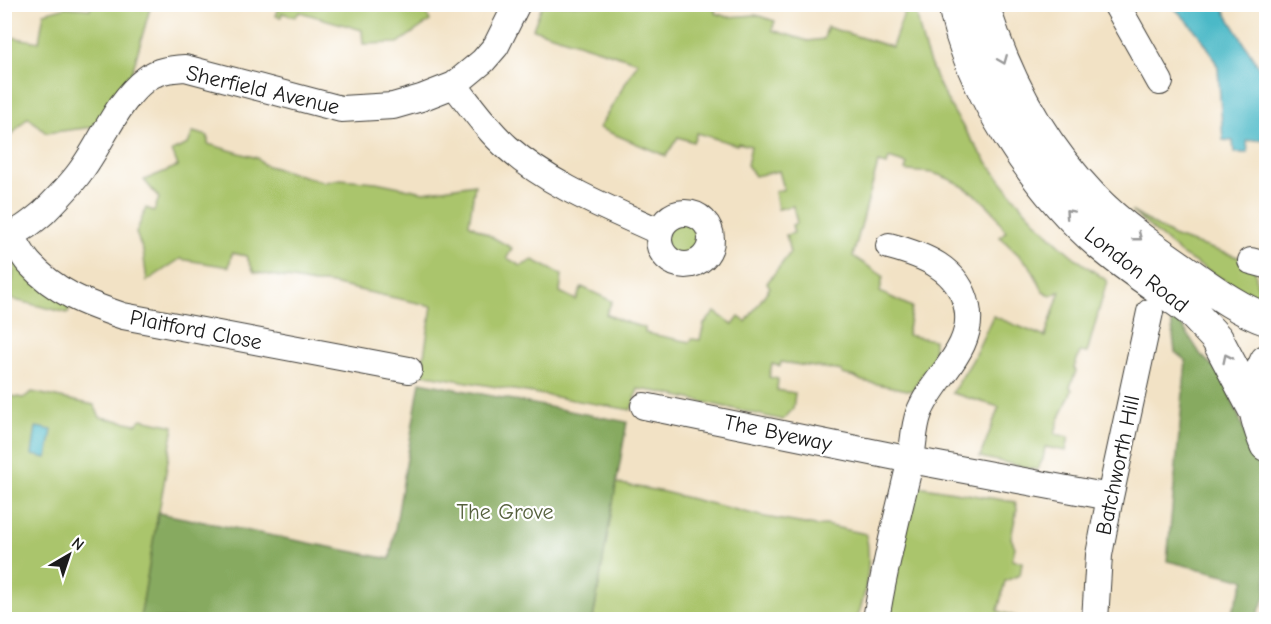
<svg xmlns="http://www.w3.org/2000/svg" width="1271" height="624" viewBox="0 0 1271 624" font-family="'Comic Neue',sans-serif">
  <rect width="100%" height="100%" fill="#fff"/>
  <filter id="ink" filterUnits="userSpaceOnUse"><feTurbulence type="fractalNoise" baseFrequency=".0167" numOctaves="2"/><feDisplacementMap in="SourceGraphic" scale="12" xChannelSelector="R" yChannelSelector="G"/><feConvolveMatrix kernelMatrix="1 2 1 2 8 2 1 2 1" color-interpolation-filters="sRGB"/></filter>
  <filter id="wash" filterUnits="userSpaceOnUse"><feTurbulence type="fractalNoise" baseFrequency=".008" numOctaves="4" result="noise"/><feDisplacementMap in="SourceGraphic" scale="24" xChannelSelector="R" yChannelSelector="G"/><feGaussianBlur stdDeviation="1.35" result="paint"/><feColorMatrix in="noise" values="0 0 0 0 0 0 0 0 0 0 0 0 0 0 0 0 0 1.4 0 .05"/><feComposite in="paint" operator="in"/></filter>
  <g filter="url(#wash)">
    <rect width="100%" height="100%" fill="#f2e2c5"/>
    <path fill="#aac56c" stroke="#637044" stroke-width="1.5" d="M91,5H151L131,76L93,127L46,133L28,117L5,142L4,36L39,42L44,13L66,7L90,9Z
      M271,5H426L425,8L430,21L398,43L363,44L362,30L300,12L295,17L282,13L281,17L276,16L279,7Z
      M542,5H716L715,13L727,17L756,15L775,21L772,30L808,41L824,39L827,27L892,47L907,5H915C918,19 920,35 925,49C945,114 1015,207 1067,251C1079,262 1094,271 1107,281L1087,353L1080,352L1074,368L1076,371L1070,387L1072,390L1058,422L1055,434L1069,437L1066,451L1045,447L1043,459L1037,470L980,457L999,407L952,393L972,361L993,316L1045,337L1060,291L1051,296L1043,291L1030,266L1000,237L1006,231C1000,225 998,217 993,211C978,194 956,180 933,173C924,171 915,173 905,170L907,164L889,158L887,165L878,163L853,256L883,276L880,292L912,307L907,335L934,340V357L912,391L862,381L855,377L842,374V371C822,367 802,366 781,362L780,366L772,364L769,377L778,379L777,390L795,393L793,409L783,420L659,392L638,389L631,410L421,374L432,306L327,283H314L254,272L246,256L232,253L229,267L180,259L147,281L143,251L136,233L146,208L154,211L159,198L144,180L178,166L172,151L188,144L193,132L208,136V144L257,158L264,165L325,182L340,179L376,182L424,192L475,184L469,224L512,248L507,258L521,266L533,260L562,275L560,292L576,300L582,287L612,301L606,314L622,321L645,328V333L690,342L692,339L700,340L704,324L715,312L733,325L739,317L746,322L770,287L767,283L790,253L786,235L794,233L792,225L797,223L793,206L778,209L775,192L784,189L779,171L755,176L747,165L751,146L738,143L737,145L697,133L693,142L678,137L666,156L599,128L638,62L533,29Z
      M1131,211L1175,237L1244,259L1255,270L1257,285L1260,289L1266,290V306L1181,254Z
      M666 240a19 19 0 1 1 38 0a19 19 0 1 1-38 0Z
      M15,261L70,305L68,313L10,299Z
      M32,392L94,405L100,417L136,424L142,419L174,426L140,619H5L4,395L23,398Z
      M616,483L664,492L765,517L816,526L825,525L866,534C872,561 866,594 857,619L593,620Z
      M912,485L1015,502L1017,509L1011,538L1015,547L1012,560L1022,562L1020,575L1005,581L998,611L1023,619L879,620Z"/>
    <path fill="#87aa60" stroke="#52633e" stroke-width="1.5" d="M1171,318L1180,322L1201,355L1222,375L1266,484V596L1255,619H1229L1245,580L1167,561L1186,361L1175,352Z
      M420,382L627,422L593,619H140L158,513L390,559Z"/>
    <path fill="#4cb9c7" stroke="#346a72" stroke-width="1.5" d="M1171,5H1221L1266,79V139L1247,141L1248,153H1234L1233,141L1223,140L1218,68C1208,42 1190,23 1171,5Z
      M36,427L52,430L47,458L32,455Z"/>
  </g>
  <g filter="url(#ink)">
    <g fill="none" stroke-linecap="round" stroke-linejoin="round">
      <g stroke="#3c3a35" stroke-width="28">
        <path id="minor" d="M1116,4L1160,82
          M454,85C471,106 487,130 508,148C551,186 608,208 660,232
          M659 239a26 26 0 1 1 52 0a26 26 0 1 1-52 0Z
          M11,235C17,244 22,255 29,263C56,293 87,304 123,316L409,370
          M4,237C19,233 32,222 43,213C56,200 69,187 80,172C102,143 116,102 146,79C158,70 171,69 185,68L341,109L393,106L421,98L454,85L483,61L496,46L517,4
          M1251,261L1266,265
          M644,406L911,460L1110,497
          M876,620C884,566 898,515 910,463C914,446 913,429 919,413C932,378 976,349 967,307C959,268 923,255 889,246
          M1095,620L1099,555L1110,497L1150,312"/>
      </g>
      <g stroke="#3c3a35" stroke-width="34">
        <path id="major" d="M954,4C970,90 1036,189 1101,245C1129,269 1160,288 1190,310L1217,339L1254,409
          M983,4C1004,76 1040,143 1092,197C1119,225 1152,248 1184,270C1210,288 1237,309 1266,319
          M1266,361C1249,394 1253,412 1266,445"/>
      </g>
      <use href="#minor" stroke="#fff" stroke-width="26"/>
      <use href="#major" stroke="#fff" stroke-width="32"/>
    </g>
    <defs><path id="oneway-chevron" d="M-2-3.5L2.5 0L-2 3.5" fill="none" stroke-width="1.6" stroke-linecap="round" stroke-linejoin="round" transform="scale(1.5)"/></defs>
    <g stroke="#999">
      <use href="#oneway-chevron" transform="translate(1003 60) rotate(68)"/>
      <use href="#oneway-chevron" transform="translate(1069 213) rotate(-133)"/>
      <use href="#oneway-chevron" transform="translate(1138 237) rotate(38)"/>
      <use href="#oneway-chevron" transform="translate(1227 358) rotate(-116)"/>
    </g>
  </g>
  <g text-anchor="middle" stroke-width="4.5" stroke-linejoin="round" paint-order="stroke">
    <g font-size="22" fill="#1c1c1c" stroke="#fff">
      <text transform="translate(263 89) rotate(13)" y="8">Sherfield Avenue</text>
      <text transform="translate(1137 269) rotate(38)" y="8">London Road</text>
      <text transform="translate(196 329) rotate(11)" y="8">Plaitford Close</text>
      <text transform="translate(778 432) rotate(12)" y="8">The Byeway</text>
      <text transform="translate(1117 465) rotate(-78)" y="8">Batchworth Hill</text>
    </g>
    <g font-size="22" fill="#55603c" stroke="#fff">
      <text x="505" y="519">The Grove</text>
    </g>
  </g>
  <rect width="1271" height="624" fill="none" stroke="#fff" stroke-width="24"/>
  <g transform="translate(69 555) rotate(39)" stroke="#ffffff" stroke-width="4.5" paint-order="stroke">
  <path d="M0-4.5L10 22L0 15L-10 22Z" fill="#1c1c1c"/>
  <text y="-9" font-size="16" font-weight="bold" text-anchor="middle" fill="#1c1c1c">N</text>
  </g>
</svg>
